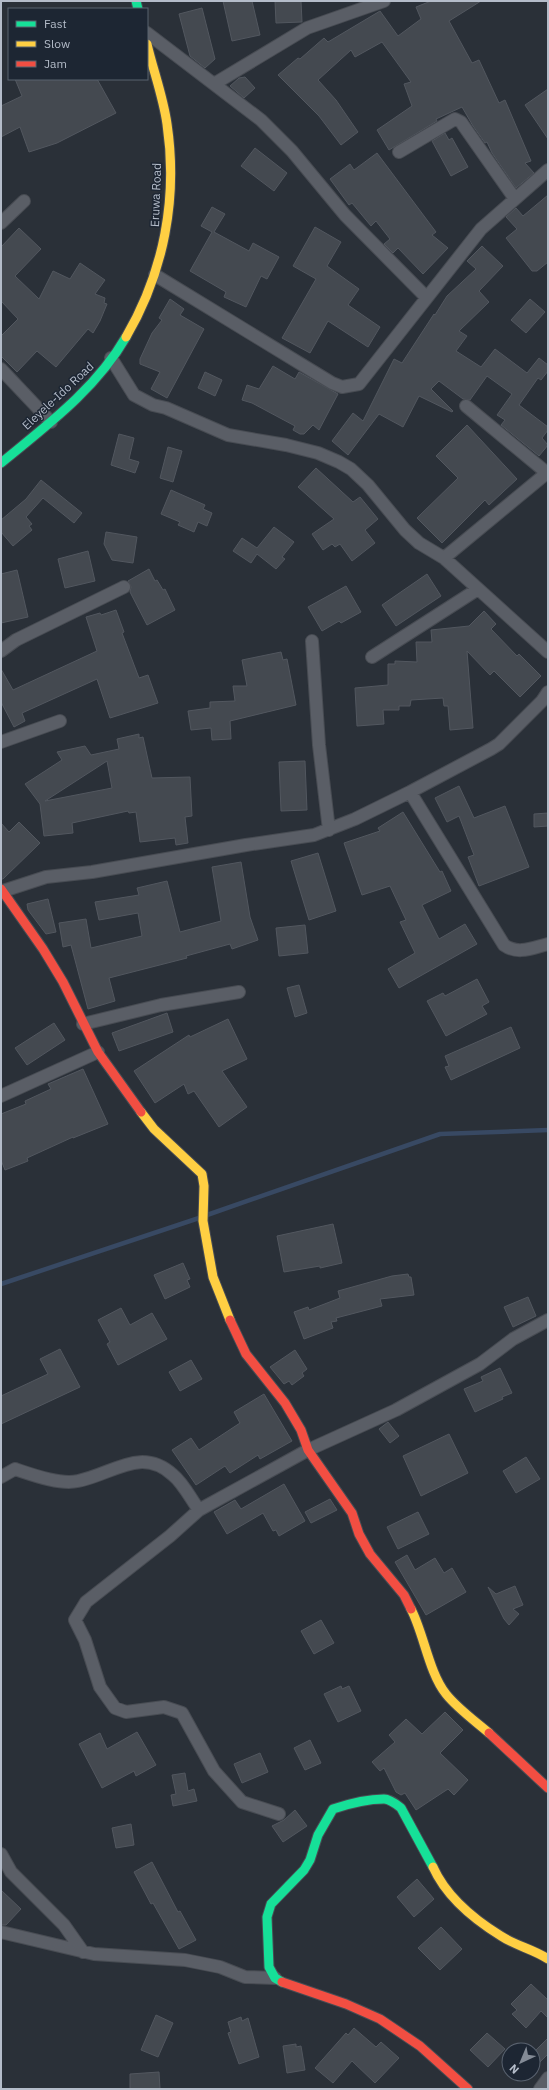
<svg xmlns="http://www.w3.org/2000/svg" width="549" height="2090" viewBox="0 0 549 2090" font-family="'IBM Plex Sans',sans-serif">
  <rect width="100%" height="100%" fill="#2a3038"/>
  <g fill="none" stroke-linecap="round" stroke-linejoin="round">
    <path stroke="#384963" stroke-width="4.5" d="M207,1215L440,1134L548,1130
      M1,1284L199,1218"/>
  </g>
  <path fill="#444950" stroke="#52575f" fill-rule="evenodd" d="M223,1H252L260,35L232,41Z
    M275,1H301L302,22L276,23Z
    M431,1H481L449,21L472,63L479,60L499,103L505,100L531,161L525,163L534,173L516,188L492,153L487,142L485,143L473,126L462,107L436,119L437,121L389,150L377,130L412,106L404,84L411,82L382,42L355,57L351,50L318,80L336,100L358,132L341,145L319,116L278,75L298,58L300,59L324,38L328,42L380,11L398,36L421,19L416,7Z
    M202,8L215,59L205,68L190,56L179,14Z
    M245,77L255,88L244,98L230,86L239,78Z
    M15,79H97L116,113L57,143L29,152L20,127L1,137V106L22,96Z
    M548,89V139L525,105Z
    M445,133L449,140L452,138L468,167L451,176L432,141Z
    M255,148L287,173L274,191L241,166Z
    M377,153L436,232L432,235L448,248L423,274L398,248L393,253L384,244L390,239L376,221L371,226L352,203L349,205L330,179L350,164L354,170Z
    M548,195V262L537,271H532L506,238L517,229L506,217L516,208L523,216Z
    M212,207L225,214L214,232L249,251L253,243L279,257L267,279L261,276L246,307L224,297L226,292L190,271L212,232L201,226Z
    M315,227L341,242L327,266L359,289L348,305L380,327L368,347L328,321L310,353L282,338L316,279L293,266Z
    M19,228L41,249L15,276L39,299L53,271L70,279L80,263L105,280L95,294L105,298L104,303L107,304L100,321L93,333L88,329L56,367L37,351L17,372L1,356V336L18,319L1,301V247Z
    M482,246L503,266L479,291L489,302L459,331L467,336L456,351L481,367L495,349L527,373L539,358L548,365V371L541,380L538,378L519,405L548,427V430L542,438L548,445L539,456L501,425L505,420L497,415L512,394L487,376L470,400L463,399L439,381L431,389L453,411L452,412L419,396L403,427L379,414L348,455L332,441L353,413L363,421L394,359L402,363L434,314L435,315L447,296L476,269L467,261Z
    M170,299L184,309L180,315L204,329L167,398L151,389L160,372L140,364V359L152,333L162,320L159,318Z
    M530,299L545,312L526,333L511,320Z
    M273,366L295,379L299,372L338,394L319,430L313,425L304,434H300L293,430L295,426L252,403L242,400L247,385L259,389Z
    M205,372L222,380L215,396L198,388Z
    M467,425L517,479L489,505L485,500L442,543L417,518L458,478L436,456Z
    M119,434L134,438L129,459L139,462L135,473L111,465Z
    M168,447L182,451L173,482L160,478Z
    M316,468L353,502L360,497L378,519L365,530L375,543L352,561L340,544L335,547L332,544L323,550L312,534L334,519L298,487Z
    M41,480L82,513L74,523L43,498L26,517L32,524L29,526L32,530L13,546L1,532V520L26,499Z
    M171,490L205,505L203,509L212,513L207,526L198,522L194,532L178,525L180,522L161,514Z
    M274,527L294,542L282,557L285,559L276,569L257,554L251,563L233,551L242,538L257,548Z
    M106,532L137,537L133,563L112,560L104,544Z
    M88,551L95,581L65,588L58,559Z
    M149,569L155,581L157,580L163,590L165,589L175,610L147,625L130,592L131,587L128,581Z
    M17,570L28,617L1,623V574Z
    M427,574L441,596L396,626L382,605Z
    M346,586L361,612L341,623L339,621L322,631L308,607Z
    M116,610L124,632L122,633L139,678L148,675L158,703L110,718L97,679L22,713L25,721L14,727L1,702V669L13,690L97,651L86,617L100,613L101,615Z
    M484,611L496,624L491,629L517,656L519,654L541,676L520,697L494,671L490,675L467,651L473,728L450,730L448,706H444L443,698L411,700L410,706H399V710H383L384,724L357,726L355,688L388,685V664H395V661L417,662L416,642H432L431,630L469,626Z
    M281,652L283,660L287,659L296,705L230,721L231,739L212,740L211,728L191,730L188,711L210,708V702L235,701L233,686H247L242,660Z
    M139,734V738L143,737L152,778L190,777L192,816L185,817L188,843L176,845L175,838L140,842L136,812L129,813L128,811L72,823L73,833L44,836L40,804L25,784L62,760L57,752L85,746L91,755L119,749L117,739ZM107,761L112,788L45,801Z
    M305,761L307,810L281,811L279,762Z
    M459,786L474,818L505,806L529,867L479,886L468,857L474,855L459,816L447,822L435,798Z
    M403,812L440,872L442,871L451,891L422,905L439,939L465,924L477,944L399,988L388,969L415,953L400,922L406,920L390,886L362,895L344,843L380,831L378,828Z
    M548,813V826L534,827V814Z
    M19,822L40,843L3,879H1V823L9,832Z
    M318,853L336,911L309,920L291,861Z
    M241,862L250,917L258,940L232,949L230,944L186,956L187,958L109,978L115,1001L88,1009L71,945L63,947L59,923L86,919L91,948L142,936L138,913L99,920L95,902L139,895L137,888L167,881L180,932L221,921L212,867Z
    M48,899L56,932L46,934L28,910L27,904Z
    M305,925L308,953L279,956L276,928Z
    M477,979L489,1002L482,1006L487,1014L446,1036L427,1001L443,993L445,996Z
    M299,985L307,1013L295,1017L287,988Z
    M167,1013L173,1032L119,1051L112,1033Z
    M228,1019L247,1059L222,1071L247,1107L219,1127L194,1091L188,1094L184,1084L155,1103L134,1071L189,1035L190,1037Z
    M54,1023L65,1040L27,1065L15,1048Z
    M511,1027L520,1048L451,1080L445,1067L449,1066L445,1056Z
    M83,1069L108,1124L73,1138V1137L27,1158L28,1161L5,1170L1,1160V1114L26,1104L25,1101L51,1089L48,1084Z
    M333,1224L342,1263L320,1268V1266L284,1272L277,1236Z
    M183,1263L190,1279L187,1280L190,1287L165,1299L154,1275Z
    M408,1274L409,1277H411L414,1295L380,1299L382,1306L336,1318L337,1321L331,1322L333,1328L304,1339L294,1312L308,1307L309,1310L340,1298L338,1291L392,1276Z
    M528,1297L536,1316L513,1327L504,1307Z
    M121,1308L130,1325L152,1313L167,1339L118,1365L107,1344L110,1342L98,1320Z
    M60,1349L80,1387L1,1424V1396L48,1374L40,1359Z
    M295,1350L307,1369L302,1373L304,1376L292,1385L289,1381L284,1384L270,1367Z
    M191,1360L202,1379L180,1391L169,1372Z
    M500,1368L512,1393L502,1397L503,1399L475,1412L464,1389L483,1381L481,1377Z
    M264,1394L292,1441L260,1459L258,1455L230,1473L225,1466L196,1485L172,1450L191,1438L199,1450L240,1423L234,1412Z
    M388,1422L399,1436L390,1443L379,1429Z
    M449,1434L468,1473L421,1496L403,1456Z
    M526,1457L540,1479L516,1493L503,1471Z
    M284,1484L305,1521L279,1536L276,1530L273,1531L263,1513L227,1534L214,1512L235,1500L241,1509Z
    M330,1499L337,1510L311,1523L305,1512Z
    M418,1512L429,1534L398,1549L387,1527Z
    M407,1555L415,1570L435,1558L444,1573L452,1568L466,1592L426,1615L395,1562Z
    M515,1586L523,1605L513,1609L519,1614L509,1625L504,1619L488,1587L496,1594Z
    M321,1620L334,1643L314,1654L301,1631Z
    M341,1686L342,1689L349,1686L361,1711L338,1722L324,1694Z
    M445,1712L463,1730L440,1753L468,1780L454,1795L448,1789L416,1810L405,1793L401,1795L396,1792L384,1768L380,1771L372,1762L395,1742L389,1735L406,1719L422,1734Z
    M137,1732L156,1765L136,1776L134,1771L102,1788L79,1744L100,1733L107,1749Z
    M310,1740L321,1763L305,1770L294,1748Z
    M260,1753L268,1772L242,1783L234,1764Z
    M185,1773L188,1791L194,1789L197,1801L173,1806L171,1795L176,1794L172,1775Z
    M295,1810L307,1826L283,1842L272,1826L284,1820Z
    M131,1824L134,1845L116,1848L112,1828Z
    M152,1862L178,1912L180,1911L196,1940L179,1949L153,1903L151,1904L134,1872Z
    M417,1879L434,1899L414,1917L397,1897Z
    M1,1890L21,1909L6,1925H1Z
    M441,1927L462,1949L440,1970L418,1948Z
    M531,1984L548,2000V2018L541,2011L526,2028L512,2014L517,2010L511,2004Z
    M156,2015L173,2023L158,2057L141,2050Z
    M241,2017L242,2021L248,2018L259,2057L239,2064L228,2033L231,2032L228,2022Z
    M354,2028L376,2047L381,2042L399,2058L375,2083L352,2061L333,2083L315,2068L346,2033L348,2035Z
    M487,2033L505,2049L488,2067L470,2050Z
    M548,2038V2054L533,2069V2053Z
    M296,2044V2047L301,2046L305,2070L287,2073L283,2046Z
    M159,2072L160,2089H130V2074Z"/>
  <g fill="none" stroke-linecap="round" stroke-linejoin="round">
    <g stroke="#484c53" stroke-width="14">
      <path id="street" d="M147,33L261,120L292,151L345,215L426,297
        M214,84L307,28L384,1
        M399,152L455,119L461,122L515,199
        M1,223L24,201
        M155,275L332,383L342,387L359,384L481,229L548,170
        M111,358L134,395L153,405L166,408L228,435L286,445L318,453L339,462L351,469L368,485L405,530L419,543L444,558L548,652
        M1,369L51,422
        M466,406L547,473
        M444,558L548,472
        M312,641L319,745L329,830
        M1,651L16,640L124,587
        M372,657L478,589
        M1,742L60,721
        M410,792L504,945C518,955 532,948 548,944
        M3,891L46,877L92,872L246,845L314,835L355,819L410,792L491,749L499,744L542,701L548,692
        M83,1024L161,1005L239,992
        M1,1096L98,1052
        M1,1477L15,1469C33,1475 60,1485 78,1481C113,1474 141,1446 173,1475C183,1483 191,1499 199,1510L170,1536L86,1602L75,1620L85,1640L100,1687L115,1708L126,1712L164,1707L182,1713L214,1771L242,1802L279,1814
        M199,1510L308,1450L396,1410L480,1364L513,1339L548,1320
        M1,1854L11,1872L64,1925L83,1952
        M1,1932L94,1954L185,1960L220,1967L245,1977L275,1978
        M540,2089L548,2078"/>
    </g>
    <g stroke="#484c53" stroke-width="11">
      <path id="fast" d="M136,1L138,9
        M1,463C46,426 96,389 126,337
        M282,1982L275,1978L269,1967L267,1917L271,1904L304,1870L310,1860L318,1835L333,1809C348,1804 368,1799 384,1799C390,1799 396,1804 401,1808L433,1867"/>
    </g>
    <g stroke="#484c53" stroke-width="11">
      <path id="slow" d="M126,337C164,272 178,198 167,124C163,96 153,70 147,44
        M141,1112L154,1129L202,1174L204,1186L203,1221L213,1277L230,1320
        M411,1609C424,1634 429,1673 446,1694C457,1708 475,1721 489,1733
        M433,1867C446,1896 475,1920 501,1936C516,1946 533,1949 548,1959"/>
    </g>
    <g stroke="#484c53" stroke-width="11">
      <path id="jam" d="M1,889L43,949L63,982L98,1052L141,1112
        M230,1320L246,1354L285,1403L301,1430L308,1450L352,1513L359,1534L370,1554L404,1595L411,1609
        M489,1733L548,1788
        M282,1982L346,2004L380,2019L420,2046L468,2089"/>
    </g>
    <use href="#street" stroke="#5a5e66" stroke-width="12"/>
    <use href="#fast" stroke="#16e098" stroke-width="9"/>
    <use href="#slow" stroke="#ffcf43" stroke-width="9"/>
    <use href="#jam" stroke="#f24e42" stroke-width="9"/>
  </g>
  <g text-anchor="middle" stroke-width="3" stroke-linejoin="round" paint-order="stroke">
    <g font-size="12" fill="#b4bcc9" stroke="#1d2633">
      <text transform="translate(156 195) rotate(-88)" y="4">Eruwa Road</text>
      <text transform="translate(58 396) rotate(-43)" y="4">Eleyele-Ido Road</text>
    </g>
  </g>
  <rect width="549" height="2090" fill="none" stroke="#b4bcc9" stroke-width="4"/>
  <rect x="8" y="8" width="140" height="72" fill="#1d2633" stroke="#59626f"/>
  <rect x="16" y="21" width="20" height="6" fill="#16e098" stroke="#59626f"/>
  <text x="44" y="28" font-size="12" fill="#b4bcc9">Fast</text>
  <rect x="16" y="41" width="20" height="6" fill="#ffcf43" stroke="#59626f"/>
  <text x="44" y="48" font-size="12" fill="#b4bcc9">Slow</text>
  <rect x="16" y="61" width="20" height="6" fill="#f24e42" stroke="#59626f"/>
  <text x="44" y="68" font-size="12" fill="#b4bcc9">Jam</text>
  <g transform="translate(521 2062) rotate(224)"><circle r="19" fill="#1d2633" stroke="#59626f"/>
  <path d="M0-3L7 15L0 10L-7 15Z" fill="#848b96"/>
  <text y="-6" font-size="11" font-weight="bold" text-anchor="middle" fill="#b4bcc9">N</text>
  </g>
</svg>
